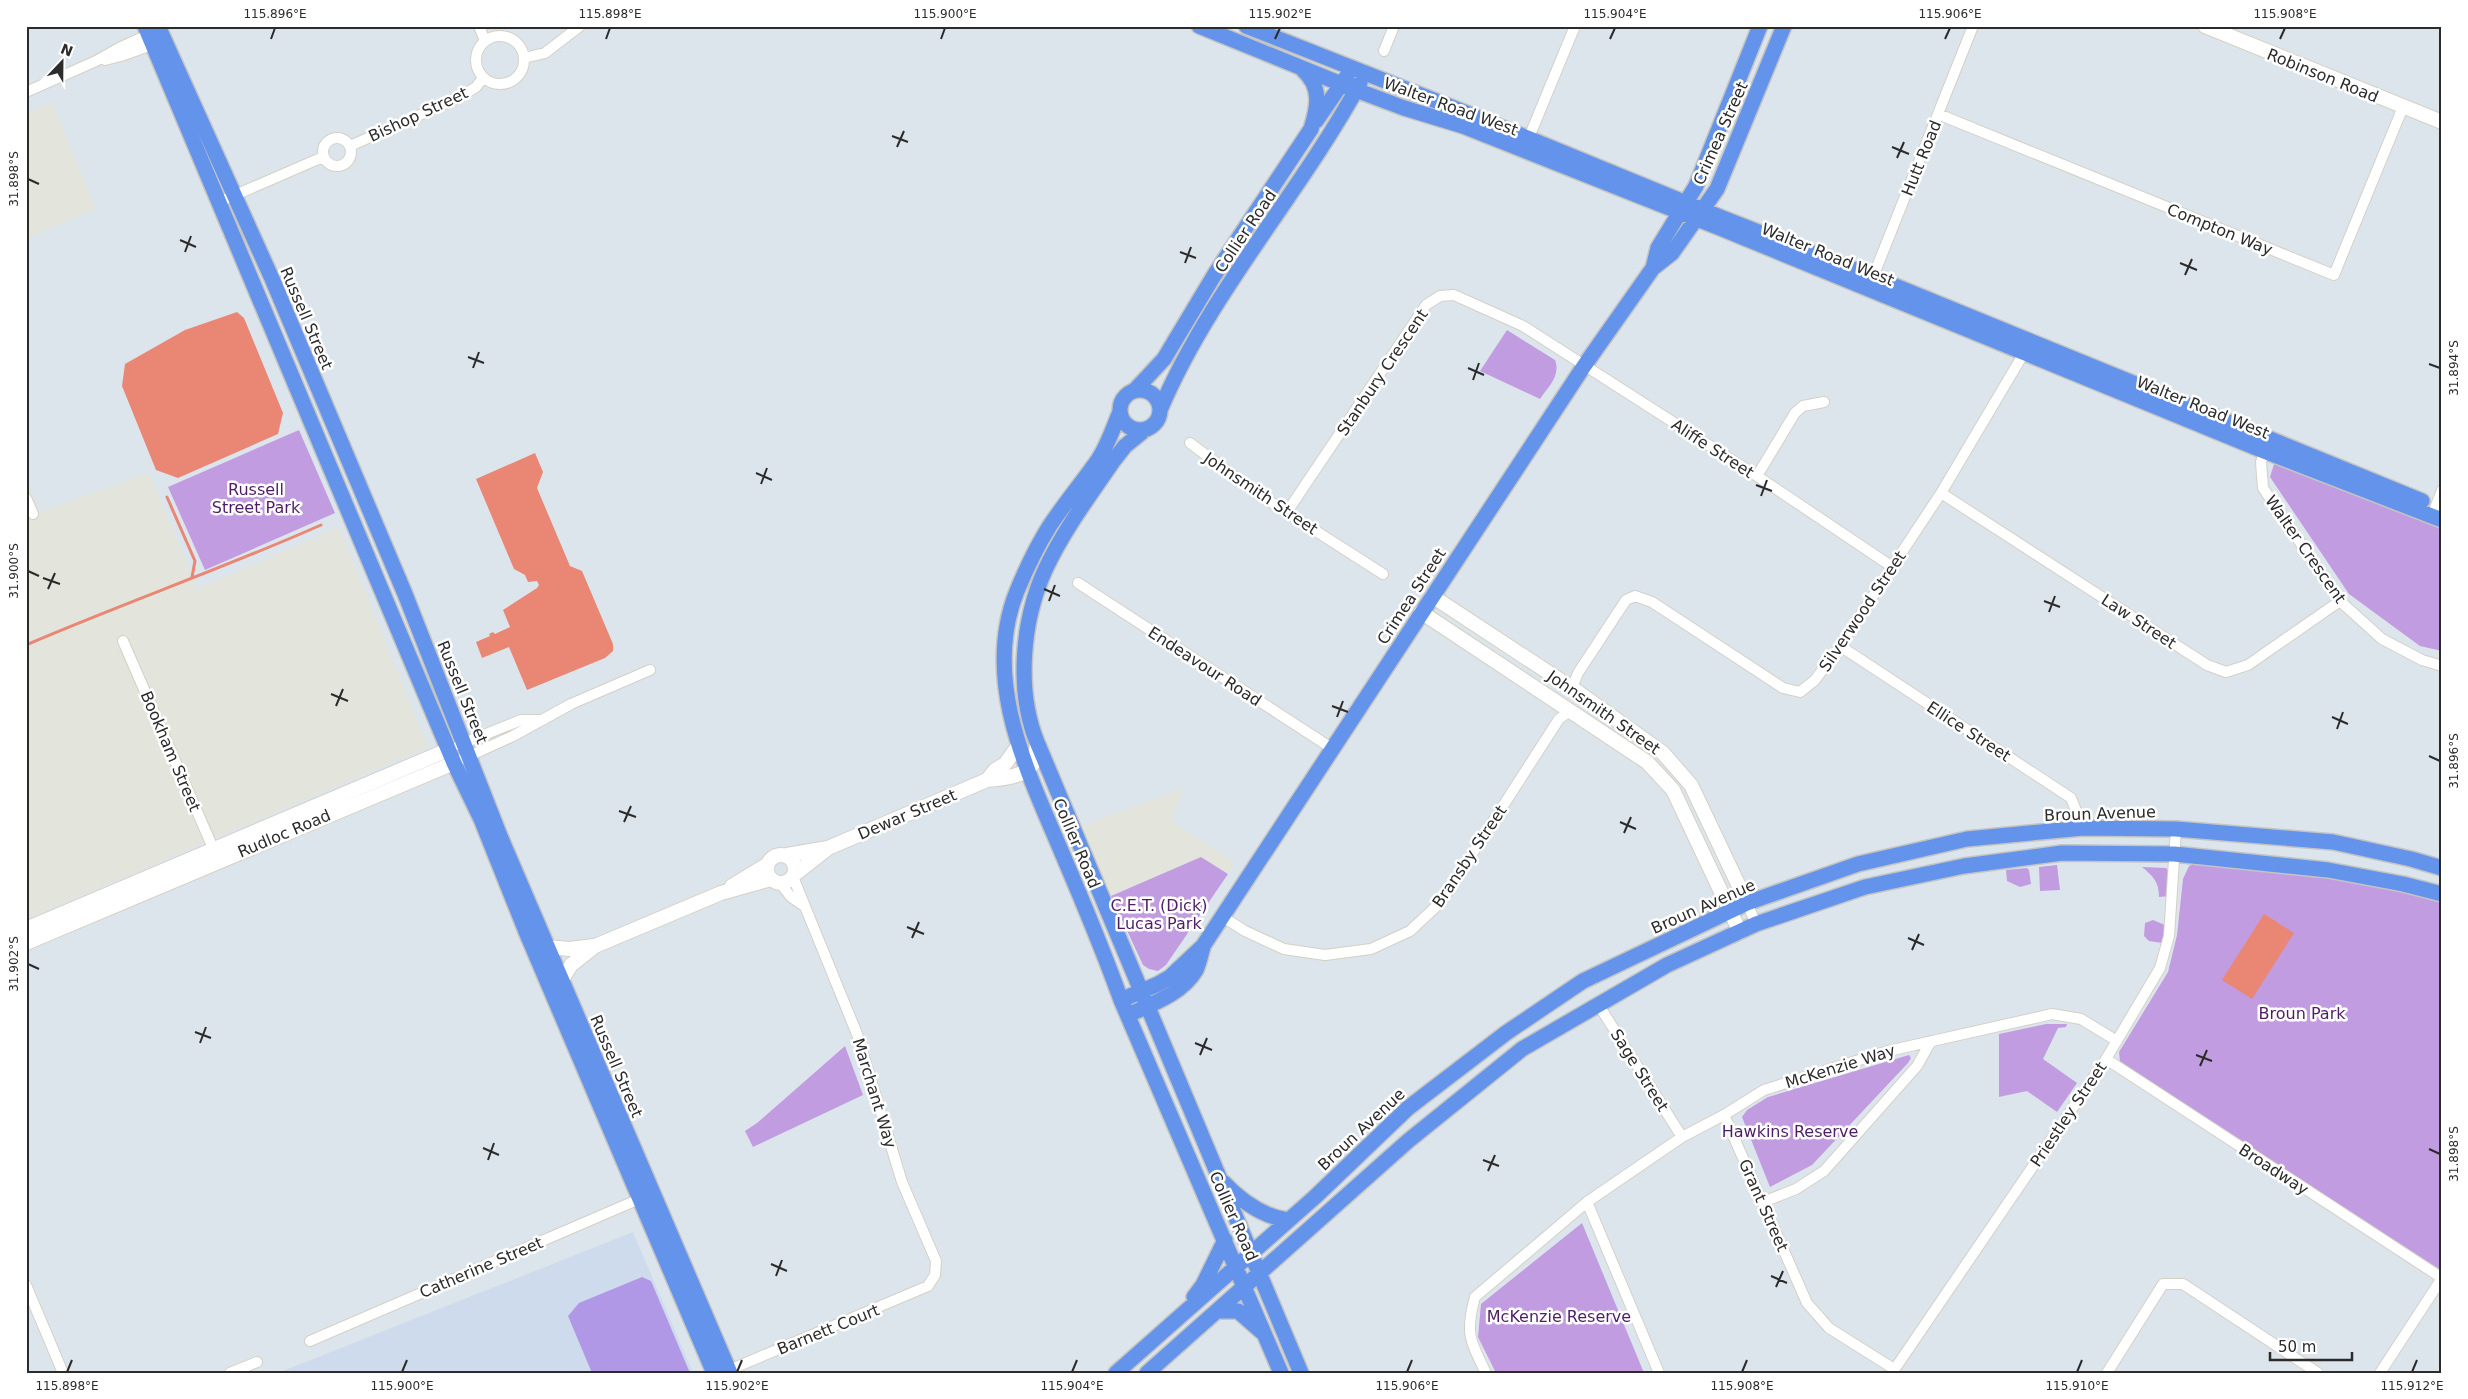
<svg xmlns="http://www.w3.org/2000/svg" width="2468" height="1399" viewBox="0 0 2468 1399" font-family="'DejaVu Sans',sans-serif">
  <rect width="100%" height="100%" fill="#dde5ec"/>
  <path fill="#e3e5dd" d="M52,102L96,209L26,239V113Z
    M149,473L198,589L339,527L428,747L26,919V480L40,512Z
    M1183,788L1172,821L1235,862L1228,874L1200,857L1111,896L1082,826Z"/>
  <path fill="#cddbed" d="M633,1232L693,1373H278Z"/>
  <path fill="#c19ce0" d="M1507,330L1555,360C1561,376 1548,387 1540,399L1480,371Z
    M299,430L335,513L205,570L168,487Z
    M2276,458L2442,527V651L2420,646L2349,594L2270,477Z
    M1201,857L1228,874L1166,965L1158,971L1149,969L1143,965L1111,896Z
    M2202,860L2340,877L2442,901V1271L2120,1062L2119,1052L2168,972L2177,935L2183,879L2189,866Z
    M2057,865L2060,890L2040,891L2039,867Z
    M2142,867L2166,868L2169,871L2170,896L2159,897C2159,882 2153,876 2142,867Z
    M2027,868L2029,870L2031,884L2020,887L2007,881L2006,870Z
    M2153,920L2165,925L2162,943L2149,941L2144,936L2145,923Z
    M2046,1024H2067L2066,1027L2058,1028L2043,1059L2077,1083L2057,1112L2027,1091L1999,1097V1034Z
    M845,1046L863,1095L753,1147L745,1131L757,1123Z
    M1909,1055L1911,1058L1908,1063L1812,1165L1770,1187L1742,1117L1747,1110L1768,1097Z
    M1582,1223L1644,1373H1496L1478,1337L1481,1304Z"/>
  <path fill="#b098e7" d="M642,1277L651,1281L690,1373H592L568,1316L579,1303Z"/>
  <path fill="#ea8674" d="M237,312L244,318L283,413L278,434L178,478L156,470L122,386L125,364L185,330Z
    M535,453L543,472L537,488L570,566L582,571L613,644V651L605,658L527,690L509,647L482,658L476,642L490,636L489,634L493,632L495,634L510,627L503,610L537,588L539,585L537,581L528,582L525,575L514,569L476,479Z
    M2264,914L2294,933L2252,999L2222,980Z"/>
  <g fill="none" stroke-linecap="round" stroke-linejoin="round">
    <path stroke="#ea8674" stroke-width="3" d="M167,497L195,561L192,577
      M26,645C124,603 224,568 321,525"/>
    <g stroke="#d4d0c5" stroke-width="12">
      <path id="street" d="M479,26L485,41
        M476 60a24 24 0 1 1 48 0a24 24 0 1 1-48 0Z
        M1384,51L1394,26
        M524,58L545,53L580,26
        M105,60L121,56L157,43
        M26,92L96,61L119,48L154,32
        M1938,114L2334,275L2403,107
        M323 152a14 14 0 1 1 28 0a14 14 0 1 1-28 0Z
        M1527,142L1575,26
        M350,146L460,97L476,87L483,78
        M219,202L323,157
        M1871,282L1973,26
        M1190,443L1255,492L1383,574
        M2266,447L2261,462L2263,488L2340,601L2382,639L2422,660L2442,666
        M1757,476L1795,413L1803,406L1824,402
        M1941,493L2207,665L2226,672L2248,665L2340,601
        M26,498L33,514
        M1287,512L1426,305L1440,296L1454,295L1523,326L1757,476L1891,566
        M2432,516L2442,490
        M1078,583L1333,749
        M123,641L216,855
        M1840,646L2071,798L2083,828
        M1572,688L1578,673L1626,600L1635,596L1652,602L1783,688L1800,692L1815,680L1840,646L1941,493L2027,348
        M459,745L521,720H538
        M454,763L513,736L571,704L650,670
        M780,883L791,897L804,906
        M1747,903L1756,924
        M1223,917L1245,931L1284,949L1325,955L1371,949L1410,931L1441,902L1559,719L1570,711
        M1598,1004L1682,1137
        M2106,1059L2442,1278
        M1724,1115L1807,1303L1829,1328L1894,1369
        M1587,1202L1659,1373
        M1763,1202L1796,1189L1824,1171L1917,1066L1931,1041
        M26,1285L63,1373
        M310,1341L644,1197
        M230,1373L257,1362
        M722,1373L928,1286L935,1275L936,1261L902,1182L857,1034L793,877
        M1486,1373C1470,1341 1465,1333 1475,1297L1587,1202L1682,1137L1724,1115L1764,1090L1888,1051L2052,1014L2081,1019L2117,1041
        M1892,1373L2106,1059L2160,968L2169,936L2176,829
        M2107,1373L2163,1284H2183L2318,1373
        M2380,1373L2442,1278"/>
    </g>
    <g stroke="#d4d0c5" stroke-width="16">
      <path id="secondary" d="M2205,26L2442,122
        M1432,596L1572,688L1663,753L1691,785L1747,903
        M1421,612L1647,762L1673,790L1740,932
        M987,780L995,770L1005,764L1018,746
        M767 869a14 14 0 1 1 28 0a14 14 0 1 1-28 0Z
        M787,855L828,848L987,780C1001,779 1027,777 1034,762C1036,756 1036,749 1037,742
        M795,874L827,849
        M732,886L768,864
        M26,929L450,749
        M26,943L454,763
        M547,947L569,949L594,946
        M562,980L571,965L595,946L721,893L771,879"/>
    </g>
    <g stroke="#c4c4c4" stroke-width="18">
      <path id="primary" d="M145,26L454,763L481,819L527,934L714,1373
        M158,26L273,281L405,594L500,836L730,1373
        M1199,26L1356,90L1404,108L1463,126L1720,228L2264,451L2442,520
        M1246,26L1469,114L1720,217L1873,277L2422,501
        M1316,121L1347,76
        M1653,268L1658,248L1696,186L1760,26
        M1120 410a20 20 0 1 1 40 0a20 20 0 1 1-40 0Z
        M1135,390L1164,359L1215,274L1311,129C1318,107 1322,87 1303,70
        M1160,410C1210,292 1299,195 1360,83
        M1120,412C1113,428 1108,445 1098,460C1082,483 1064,504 1049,527C1036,548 1026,569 1017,591C981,680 1028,772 1062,853C1083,902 1103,950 1121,1000L1281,1373
        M1146,429L1125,446L1114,460C1090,495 1063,531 1045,570C1022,621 1016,690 1037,742L1301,1373
        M1121,1000L1158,984L1170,977L1203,946L1584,366L1653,268L1672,253L1717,189L1784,26
        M1128,1015C1152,1004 1182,994 1196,970C1199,963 1201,954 1203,947
        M1223,1182C1240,1200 1262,1216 1287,1220
        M1194,1297L1203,1285L1225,1240
        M1217,1311H1238L1262,1332
        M1116,1373L1315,1197L1408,1108L1506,1033L1583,981L1747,903L1858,864L1967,839L2083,828L2176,829L2333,842L2411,859L2442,868
        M1147,1373L1408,1141L1522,1049L1667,965L1756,924L1865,887L1964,866L2062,853L2174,854L2328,870L2403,884L2442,894"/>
    </g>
    <use href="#street" stroke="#fff" stroke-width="10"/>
    <use href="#secondary" stroke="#fff" stroke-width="14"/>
    <use href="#primary" stroke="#6393eb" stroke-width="15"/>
  </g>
  <path fill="none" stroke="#2b2b2b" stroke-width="2" d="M271,39L275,28M606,39L610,28M941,39L945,28M1275,39L1280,28M1610,39L1615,28M1945,39L1950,28M2280,39L2285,28M892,136L908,142M897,147L904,131M1892,147L1909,154M1897,158L1904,142M28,179L39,184M180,240L196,247M185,252L191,236M1180,252L1196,258M1185,263L1191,247M2180,263L2197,270M2185,275L2192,259M468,357L484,363M2429,364L2440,368M473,368L479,352M1468,368L1484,375M1473,380L1479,363M756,473L772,480M761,484L767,468M1756,485L1772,491M1761,496L1767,480M28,571L39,576M43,578L60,584M48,589L55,573M1044,589L1060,596M1049,601L1055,585M2044,601L2060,607M2049,612L2055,596M331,694L348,701M336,706L343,689M1332,706L1348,712M1337,717L1343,701M2332,717L2348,724M2337,729L2343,712M2429,756L2440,761M619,811L636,817M624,822L631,806M1620,822L1636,829M1624,833L1631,817M907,927L924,934M912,938L919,922M1908,938L1924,945M1912,950L1919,934M28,964L39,969M195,1032L211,1038M200,1043L206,1027M1195,1043L1212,1050M1200,1055L1207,1038M2196,1055L2212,1061M2200,1066L2207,1050M483,1148L499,1155M2429,1149L2440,1154M488,1160L494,1143M1483,1160L1499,1166M1488,1171L1495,1155M771,1264L787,1271M776,1276L782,1260M1771,1276L1787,1283M1776,1287L1783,1271M67,1372L72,1360M402,1372L407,1360M737,1372L742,1360M1072,1372L1077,1360M1407,1372L1412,1360M1742,1372L1747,1360M2077,1372L2082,1360M2412,1372L2417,1360"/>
  <g text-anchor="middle" stroke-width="5" stroke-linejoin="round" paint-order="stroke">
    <g font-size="16" fill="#2b2b2b" stroke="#fff">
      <text transform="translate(2323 75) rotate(22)" y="6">Robinson Road</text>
      <text transform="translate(1451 106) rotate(20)" y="6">Walter Road West</text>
      <text transform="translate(418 114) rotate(-25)" y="6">Bishop Street</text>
      <text transform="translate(1720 133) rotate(-66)" y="6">Crimea Street</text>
      <text transform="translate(1921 158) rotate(-68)" y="6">Hutt Road</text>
      <text transform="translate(2220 229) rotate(22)" y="6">Compton Way</text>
      <text transform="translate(1245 231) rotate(-56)" y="6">Collier Road</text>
      <text transform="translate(1828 254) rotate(22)" y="6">Walter Road West</text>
      <text transform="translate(307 318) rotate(67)" y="6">Russell Street</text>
      <text transform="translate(1382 372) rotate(-56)" y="6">Stanbury Crescent</text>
      <text transform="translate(2203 407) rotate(22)" y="6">Walter Road West</text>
      <text transform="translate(1713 448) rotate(33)" y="6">Aliffe Street</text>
      <text transform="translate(1261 493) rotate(34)" y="6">Johnsmith Street</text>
      <text transform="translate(2306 549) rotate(55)" y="6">Walter Crescent</text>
      <text transform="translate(1411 596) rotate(-57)" y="6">Crimea Street</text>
      <text transform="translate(1862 611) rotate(-56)" y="6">Silverwood Street</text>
      <text transform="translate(2139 621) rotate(33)" y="6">Law Street</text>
      <text transform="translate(1205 666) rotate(33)" y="6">Endeavour Road</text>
      <text transform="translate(463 692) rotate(68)" y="6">Russell Street</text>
      <text transform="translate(1604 712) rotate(35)" y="6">Johnsmith Street</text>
      <text transform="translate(1969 731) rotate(33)" y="6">Ellice Street</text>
      <text transform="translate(171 751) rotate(67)" y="6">Bookham Street</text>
      <text transform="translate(2100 813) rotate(-2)" y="6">Broun Avenue</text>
      <text transform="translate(907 814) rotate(-23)" y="6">Dewar Street</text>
      <text transform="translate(284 833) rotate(-23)" y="6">Rudloc Road</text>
      <text transform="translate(1077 843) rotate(67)" y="6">Collier Road</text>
      <text transform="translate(1469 856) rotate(-56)" y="6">Bransby Street</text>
      <text transform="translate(1703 906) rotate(-24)" y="6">Broun Avenue</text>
      <text transform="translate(617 1066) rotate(67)" y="6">Russell Street</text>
      <text transform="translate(1840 1066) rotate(-17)" y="6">McKenzie Way</text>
      <text transform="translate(1640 1070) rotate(58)" y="6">Sage Street</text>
      <text transform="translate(875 1093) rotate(73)" y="6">Marchant Way</text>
      <text transform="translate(2068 1114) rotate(-56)" y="6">Priestley Street</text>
      <text transform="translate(1361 1129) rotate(-43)" y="6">Broun Avenue</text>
      <text transform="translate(2274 1169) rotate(33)" y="6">Broadway</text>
      <text transform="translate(1764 1205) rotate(66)" y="6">Grant Street</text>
      <text transform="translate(1234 1216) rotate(66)" y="6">Collier Road</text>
      <text transform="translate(481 1267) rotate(-23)" y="6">Catherine Street</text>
      <text transform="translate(828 1329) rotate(-22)" y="6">Barnett Court</text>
    </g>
    <g font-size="16" fill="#4e1d65" stroke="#fff">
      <text x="256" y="495">Russell<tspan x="256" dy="18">Street Park</tspan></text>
      <text x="1159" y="911">C.E.T. (Dick)<tspan x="1159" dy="18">Lucas Park</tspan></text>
      <text x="2302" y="1019">Broun Park</text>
      <text x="1790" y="1137">Hawkins Reserve</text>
      <text x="1559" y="1322">McKenzie Reserve</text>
    </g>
  </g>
  <rect width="2468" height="1399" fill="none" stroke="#ffffff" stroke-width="55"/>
  <g transform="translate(62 62) rotate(22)" stroke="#ffffff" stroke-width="4" paint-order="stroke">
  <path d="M0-4L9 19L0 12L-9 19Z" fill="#2b2b2b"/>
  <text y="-8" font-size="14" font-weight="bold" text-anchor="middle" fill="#2b2b2b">N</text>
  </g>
  <path d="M2270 1352v8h82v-8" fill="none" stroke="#2b2b2b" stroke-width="2.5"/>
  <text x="2278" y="1352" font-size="15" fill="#2b2b2b" stroke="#ffffff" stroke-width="4" paint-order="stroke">50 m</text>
  <rect x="28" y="28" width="2412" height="1344" fill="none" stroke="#2b2b2b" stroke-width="2"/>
  <g font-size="12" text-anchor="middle" fill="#2b2b2b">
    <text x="275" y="18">115.896°E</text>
    <text x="610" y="18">115.898°E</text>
    <text x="945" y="18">115.900°E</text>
    <text x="1280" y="18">115.902°E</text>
    <text x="1615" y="18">115.904°E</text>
    <text x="1950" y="18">115.906°E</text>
    <text x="2285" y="18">115.908°E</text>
    <text transform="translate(14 179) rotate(-90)" y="4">31.898°S</text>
    <text transform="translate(2454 368) rotate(-90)" y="4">31.894°S</text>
    <text transform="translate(14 571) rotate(-90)" y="4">31.900°S</text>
    <text transform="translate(2454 761) rotate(-90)" y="4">31.896°S</text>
    <text transform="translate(14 964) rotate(-90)" y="4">31.902°S</text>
    <text transform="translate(2454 1154) rotate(-90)" y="4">31.898°S</text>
    <text x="67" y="1390">115.898°E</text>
    <text x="402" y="1390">115.900°E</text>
    <text x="737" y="1390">115.902°E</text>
    <text x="1072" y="1390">115.904°E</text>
    <text x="1407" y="1390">115.906°E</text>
    <text x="1742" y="1390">115.908°E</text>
    <text x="2077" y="1390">115.910°E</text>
    <text x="2412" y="1390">115.912°E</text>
  </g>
</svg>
